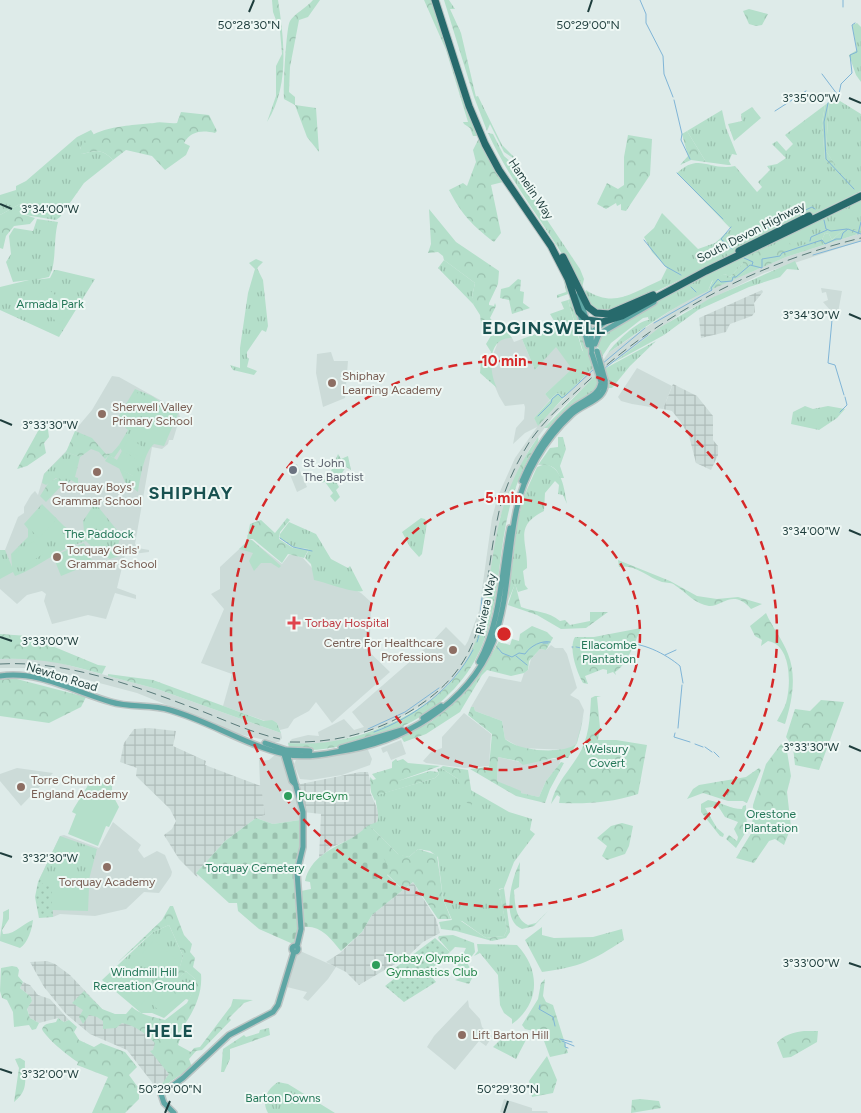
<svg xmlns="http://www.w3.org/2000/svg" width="861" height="1113" viewBox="0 0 861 1113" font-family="Figtree,sans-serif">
  <defs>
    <pattern id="industrial-grid" width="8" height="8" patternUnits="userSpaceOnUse" patternTransform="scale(1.25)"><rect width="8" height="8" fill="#ccdbd8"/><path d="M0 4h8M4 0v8" fill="none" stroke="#afbdba"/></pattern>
    <pattern id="grass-tufts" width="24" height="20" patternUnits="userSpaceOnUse" patternTransform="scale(1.25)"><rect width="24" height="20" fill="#b4dfca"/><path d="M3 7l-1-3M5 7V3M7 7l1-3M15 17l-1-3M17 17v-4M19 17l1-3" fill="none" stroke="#9ac0ae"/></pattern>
    <pattern id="forest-crowns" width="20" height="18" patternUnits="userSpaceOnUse" patternTransform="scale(1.25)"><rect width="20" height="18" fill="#b4dfca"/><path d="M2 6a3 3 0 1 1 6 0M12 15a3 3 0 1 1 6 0" fill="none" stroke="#9ac0ae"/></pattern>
    <pattern id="cemetery-stones" width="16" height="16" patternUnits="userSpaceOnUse" patternTransform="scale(1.25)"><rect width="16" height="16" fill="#b4dfca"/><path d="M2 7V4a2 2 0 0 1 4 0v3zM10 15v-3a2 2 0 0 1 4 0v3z" fill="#9ac0ae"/></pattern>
    <pattern id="garden-dots" width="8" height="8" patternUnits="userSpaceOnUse" patternTransform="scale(1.25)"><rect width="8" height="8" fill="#b4dfca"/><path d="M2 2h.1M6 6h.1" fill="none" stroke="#9ac0ae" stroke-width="1.8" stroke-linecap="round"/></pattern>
  </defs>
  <rect width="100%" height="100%" fill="#deebe9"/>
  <path fill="#ccdbd8" d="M861,233V241L764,273L682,313L604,369L554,415L530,448L517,473L500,518L483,621L472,651L458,674L439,693L423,705L385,726L337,741L307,745L288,743L292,739L308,735L319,736L318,732L344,719L354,730L364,727L352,712L429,645L446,627L465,646L468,641L479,611L492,518L498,496L515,458L537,427L525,433L513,444L516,428L524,419L525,407L524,404L505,406L499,396L491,377V368L492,357L498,342L506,337L512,338L514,342L522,339L535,370L556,346L573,369L545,394L550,400L534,418L538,425L594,367L602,362L608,353L676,307L693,297L786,257Z
    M821,288L842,291L837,318L823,302L828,300L826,292L822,293Z
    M331,352L334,361H348L345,398L323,407L316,373L317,354Z
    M637,368L672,386L663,409L632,404L621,401L618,397Z
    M112,376L119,377L178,410L180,417L173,440H169L168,444L162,449L152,447L135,544L138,548L149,550V552L125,555L117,588L136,595V599L115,593L106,619L88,615L52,624L44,601L46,594L42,591L27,595L17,604L0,589V550H5L18,517L24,513V507L31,495L35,491L38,495L44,474L69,448L76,429L92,410Z
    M297,464L307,487L297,492L287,467Z
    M250,539L282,564L289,555H294L303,558L312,568L361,593L371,602L370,635L361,644L390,672L332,723L316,702L309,711L294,719L288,728L280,730L277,723L265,721L223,706L232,674L201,663L224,609L211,594L220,589V567Z
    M551,645L555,648H563L567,654L577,688L570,695L579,700L584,710L581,729L576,744L567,750L521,748L505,739L502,721L475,711L474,707H471L489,676L521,682L524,673L528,670L531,659L540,649L546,650Z
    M28,658L53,661L157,689L281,733L282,738L279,742H274L239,734L137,693L43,668H0V659Z
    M464,713L491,734L489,766L465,768L426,763L423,761L431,752L442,748V737Z
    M401,740L406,754L391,760L387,751L383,753L381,748Z
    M363,749L368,750L372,759L370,765L342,775L311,780L300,779L294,764L296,760L300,759Z
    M276,754L282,757L297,799L300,820L273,824L256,818L265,815L260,784L259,759L262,761L269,760Z
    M498,757L524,763L561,758L559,765L546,781L539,797L520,793L497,781Z
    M17,768L53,773L21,806L0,781V774Z
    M113,822L141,845L138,850L144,858L157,851L165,855L172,872L171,876L159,893L144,892L126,909L95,916L60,914L53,917L52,887L38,882L60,836L64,835L99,848Z
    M298,950L336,967L328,979L308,1001L303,998L307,992L283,986L294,952Z
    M468,1000L469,1007L480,1019L482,1027L492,1037L486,1046L479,1041L455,1070L427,1047L434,1036Z
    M504,1099L532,1108V1111H547L548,1113H503L500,1112Z"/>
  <path fill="url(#industrial-grid)" d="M762,290L763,292L754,303L755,312L752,316L730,324L726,332L701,338L699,318Z
    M673,384L697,396L713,416V440L718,446V455L711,470L696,463L689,436L680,421L672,411L663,409Z
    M149,728L176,731L173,746L206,761L205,765L261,786L265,815L256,818L225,841L196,873L198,878L179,859L164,835L172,829L176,821L170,809L136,776L137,768L120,762L124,743L134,729Z
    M360,772H368L371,785L370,792L379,813L377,822L351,839L332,847L319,858L321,814L303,812L296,785Z
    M413,882L436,919L440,933L423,942L407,957L359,985L346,972L326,962L340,953L362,932L372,915Z
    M47,961L55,964L70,975L106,1013L141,1029L156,1043L174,1066L161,1094L127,1050L90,1034L66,1014L44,987L30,962Z
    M23,982L30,985L38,995L50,999L69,1020L64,1022L58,1018L39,1023L30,1018L27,1008L32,1001L31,997L20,988Z"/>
  <path fill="url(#grass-tufts)" d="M857,23L861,27V82L856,75L849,55L857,50L852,25Z
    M478,96L502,145L519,162L504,152L490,124L487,131L474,97Z
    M833,99L840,101L861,114V191L655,292L603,313L593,309L584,294L586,290C615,309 633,292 661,280L667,268L652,252L644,237L654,228L662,213L698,249L715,243L731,229L677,173C699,152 709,171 735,166L757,192L762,187L758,182L770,170L767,166L777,164L786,158L772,144L777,141L786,151L793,144L785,135L825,105L822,123L825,161L840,173L826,151L829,102Z
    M752,107L761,118L734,141L728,124L742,121L741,114Z
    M722,110L726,128L737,155L732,154L729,161L731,165H728L706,162L687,131Z
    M91,130L94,135L80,148L82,154C96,150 103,149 113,160L84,183L60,217L56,220L25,215L20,204L0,215V195L16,190V186L26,181L77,137Z
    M488,133L493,134L504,156L523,173L537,205L580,269L584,279L582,288C554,235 513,188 488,133Z
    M861,197V231L844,229L832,240L829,234L825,233L822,240L743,263L730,277L725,274L712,281L708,291C672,306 640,331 608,353C615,342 639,320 649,320L648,317L643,318L611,343L601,358L597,343L603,333L704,275Z
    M37,219L58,222C53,240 57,263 49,277L35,280L50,278L54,270H57L95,279L59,337L0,310V287L29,280L13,282L6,262L11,254L9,236L14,228L33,231Z
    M256,259L263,262L257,268L263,280L268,326L266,332L262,330L247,352V357L249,359L247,367L257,371L254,375L233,370L230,365L240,368V348L248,293L255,269L249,263Z
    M444,260L475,283L472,297L475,301L473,304L438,268Z
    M795,261L799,270L787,269L780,277L749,287L698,310L664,335L659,328L709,299Z
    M568,300L582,350L594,367L565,396L557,393L550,400L545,394L572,369L556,347L535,370L522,339L552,328L556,324L550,314L564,309L561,302Z
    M495,329L498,335L506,330L512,338C486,337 489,373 497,388L480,373L481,361L486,362L491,352L486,344Z
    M656,341L630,366L612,388H608L604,369Z
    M596,375L598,388L572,405L549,428H544Z
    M135,389L152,396L178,414L164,446L154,444C144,452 140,479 138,492L125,482L119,468L133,476L119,445L128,430L117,419Z
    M805,406L813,409L828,406L845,409L837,418L819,430L791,424L793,412Z
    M66,452L80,457L75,477L78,478V484L71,480L68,483L56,478L46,485L42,483L44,474Z
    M338,454L341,459L348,456L351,470L346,467L336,482L339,487L336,490L340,497L335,502L330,496L333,493L325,482L319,483L329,476Z
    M545,464C563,468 564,489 567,504L563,495L558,494L559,485L555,481L545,493L544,511C513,526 528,542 527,568L523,571L525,585L528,589L518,592L515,584L508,601L517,523L524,496L537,467Z
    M95,503L121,535L117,548L119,556L110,559L97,552L86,541C59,548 40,567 15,576L13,572L0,579V550H5L12,567L11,554L28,537V529L24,524L42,504L64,526L85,541L83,521Z
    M421,518L425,519L427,523L422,554L419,557L410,547L402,532Z
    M289,522L316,534L331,559L348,568L350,566L363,591C355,594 325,582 314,580L311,564L305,558L309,549L293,547L280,538V534Z
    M249,540H252L281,566L279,568L271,563H261L254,571L249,561L253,553L239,549Z
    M441,768L458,779L471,798L469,789L509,812L532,819L530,830L535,834L514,862L504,888L499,889L507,930L504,936L486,938L462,921L452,920L443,899L438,857L430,851L418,849L409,857L399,855L369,825L377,822C381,812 373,804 377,795L435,778L439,774L437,769Z
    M60,836L97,849L87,887H49L38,882Z
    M169,925L183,956L176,981L186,971L195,979L196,985L189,1000L186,999L164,1018L152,1013H141L102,980L153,932Z
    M542,927V935L554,938L593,937L622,929L624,940C592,961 580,967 542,972L525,940Z
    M477,944L517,945C541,970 540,1004 512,1024V1019L504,1013L500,1005L498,975L480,953L474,956L478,951Z
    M518,1033L527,1038L516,1059L493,1047L503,1037Z
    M278,1082L288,1084L335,1113H268C261,1101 267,1089 278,1082Z"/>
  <path fill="url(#forest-crowns)" d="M272,0H278C284,39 290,86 267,122L276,96V66L282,54L280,31L273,12Z
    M313,0H320L308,17L299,20L290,67L289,92L295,97V105L316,108L319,152L307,137L295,105L284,99C283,91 286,27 290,21C293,15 307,7 313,0Z
    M424,0H432L453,70L477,136H473L470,128L464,124L463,122H468L446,50Z
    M444,0H449L455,9H450L461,33L476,97H474Z
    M749,9L768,14L762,25L756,26L749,24L743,11Z
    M829,102L826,151L842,175L825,162L822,123L825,105Z
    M181,112L209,115L217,131L215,133C202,130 191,131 184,143L190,146L186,155L165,170L152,156L126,150L113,160C103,149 96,150 82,154L80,152C81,126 136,125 154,123C161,121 169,124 177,123Z
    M687,131L706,162L691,160L680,165L688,156L682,134Z
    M628,135L652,139L650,175L626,211L621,210V204L617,206L616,203L606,209L597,204L607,183L618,189L624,185V157Z
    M479,138L549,245L571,293L557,298V295L566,292C562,256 522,214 503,182L491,185L501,233L494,242C472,225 462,215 449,190L463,183L467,186L476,162L473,150Z
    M20,204L25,215L35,218L30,224L14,226L6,236L3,249L0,248V215Z
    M429,209L456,242L499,271L498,284L489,303V305L494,306L495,303L496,306L490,318L496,325L482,332L480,315L473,304L474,301L472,297L475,283L444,260L443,256L438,252L428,253L431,244Z
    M849,228L861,231V233L786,257L708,291L714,278L725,274L730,277L743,263L742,258L786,240L794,247L822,240L825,233L829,234L832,240L844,229Z
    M518,279L521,280L520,291L524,292L523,303L530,308L512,314L509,300L500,298L501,289L509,287Z
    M572,298L593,364L590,366L587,365L568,300Z
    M659,328L664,335L613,363Z
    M557,393L565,396L538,426L534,418Z
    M43,422H47L49,437L44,443L46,453L27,466L17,469Z
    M75,431L92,438L106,454L112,453L119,445L121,448L114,458L109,455L105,459L99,452L91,449L80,457L66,452Z
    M538,437C540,442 535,448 532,453C522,469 515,488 510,506C492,577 505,644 444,699C425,717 400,729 375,737C348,745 317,754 289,748L288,743C327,746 363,737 398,720C496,671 479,608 500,519C507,489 521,461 538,437Z
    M558,437H563L566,449L560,466L564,478H560C557,467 550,464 538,465L550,448L558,447Z
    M58,478L66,481L46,502L40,496L49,482Z
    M287,518L290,520L280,532L279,539L293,548L309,549L304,558L288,554L282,563L253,539H247L250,524L261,520L275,533Z
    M618,560L670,581L697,596L717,599L738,597L762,604L751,609C733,588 722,607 709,606C695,604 687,593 676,586C672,582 667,583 662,582C647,577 635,564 619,567Z
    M515,583L521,607C535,612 548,611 560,621L565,620L570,625L590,621V612H608L586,628L561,629L537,615L508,605Z
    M766,613C772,627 783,640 788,654C797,676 792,702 785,724L777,721C780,715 784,709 786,703C791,686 792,645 768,641L761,646L762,640L755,636L750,626Z
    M503,625V643L510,645L512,639L519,641L520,634L532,626L547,632L553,638L546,650L540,649L529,661L528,670L524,673L511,676L487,670L482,675L460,712L426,734L404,742L401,737L432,721L463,695L490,657L499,641Z
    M641,628C635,643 626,666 615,672L616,675L613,672L607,674V670L603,669L585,676L588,684L583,683C577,673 568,648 575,637H594Z
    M0,634L28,636L98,665L106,666L102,674C68,664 36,657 0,659Z
    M108,674L153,680L264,721L272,720L277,723L281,733L157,689L108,676Z
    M13,678L86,697L81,707L49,723L0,716V680Z
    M595,696H601L597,697L600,728L598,740H616L647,745L638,794C610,803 587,804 559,803L560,797L557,795L551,804C555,785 568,772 578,756C589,739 590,718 591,698Z
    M821,700L844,702L819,770L795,765L793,747L786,737L795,709L810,711Z
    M471,707H474L475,711L502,721L505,739C519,751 561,755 576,744L584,715L577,743L568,758H554L523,765L518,761L498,757L497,781L521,791V793L539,797L546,781L561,762L564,763L550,789L545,803L516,796L470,769L489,767L492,734L468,715Z
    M781,744L786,745L791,776L787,792L791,827L784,845L775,839L769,841L754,863L736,858L752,832L753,805L766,764Z
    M396,759L397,761L403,759L408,763L440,766L398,781L430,771L438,772L439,774L435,778L378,795L375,801L371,792L370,777L373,780L376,779L372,774L392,768V762Z
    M443,766L468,770L473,802L471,806L465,801L458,779L441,768L437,770Z
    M759,768L761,770L747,803L743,801H728L703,793L687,799L693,789L699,785L746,777Z
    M708,800C720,802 731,809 742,809L743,806L746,805L747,830L736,848L726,839L729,835L737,841L738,837L734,829L738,822L725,817L718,806L705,808L717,828L724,834L723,837L720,836L701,812V804Z
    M622,823L633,826L629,846L625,854L607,860L602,856L607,846L597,838L611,826Z
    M369,825L398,854L409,857L418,849L437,855L443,899L451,919H438L413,882L403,890L387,874L363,829Z
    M520,862L519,887L514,890C515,903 515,919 528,925L536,923L549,910L534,926L522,929C500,921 512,877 520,862Z
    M504,888L510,932L506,938L492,941L456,931L441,929L439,922L458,919L486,938L504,936L507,930L499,890Z
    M170,906H173L184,935L192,944L190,952L195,958L193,967L201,974C203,997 191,1016 178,1034L180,1039L178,1045L191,1052L194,1048L200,1047L231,1006L233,999L253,1000L244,1003L229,1018L231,1020L202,1050L196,1051L189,1059L192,1067L164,1086L162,1084L169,1074L150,1051L153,1050L155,1043C145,1033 136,1026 122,1023L116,1028L103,1029V1021L97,1017L89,1015L83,1024L79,1017L83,1010L72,1003L84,991L102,1009L115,1014H126L132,1007C141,1015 153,1017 165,1020L187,1003L196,985L195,979L186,971L175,983L183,956L169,925L153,932L117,963L162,920Z
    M9,909V919L2,930L3,934C15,935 23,923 33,920C32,929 28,943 20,948L0,941C0,931 4,920 3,912Z
    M453,935L474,943L475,952L467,963L474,974L469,984L455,980L460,978L465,972V968L457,967L466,948L455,947L450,952L438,938L439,936Z
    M12,966L17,967L19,970L18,976L23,982L20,988L31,997L32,1001L27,1009L30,1018L39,1023L36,1029L32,1030L29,1025L14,1027L13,1012L7,1000L2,998L0,991L1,968Z
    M545,979L543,996L546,1002L553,1005L568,1053L550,1057L541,1033L525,1029L522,1025L538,999L541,983Z
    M58,1018L64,1022L69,1020L77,1027L74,1032L79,1040L94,1047L101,1043L125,1052L137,1067L129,1075L137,1086H139V1099L125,1113H92L108,1077L77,1065L78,1062C69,1057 45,1037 42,1029C45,1022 50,1024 56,1022Z
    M269,1028L270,1035L230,1049V1059L224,1072H221L223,1049L244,1035L246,1037L259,1033L260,1030Z
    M804,1031H818L817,1042L791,1057L783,1058L777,1043C783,1035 794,1032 804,1031Z
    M547,1056L557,1080L553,1093L532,1097L529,1081Z
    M20,1058L25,1061C24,1079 30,1089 14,1102L19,1068L15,1059Z
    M640,1099L659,1101L661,1108L631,1113L632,1100Z"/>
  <path fill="url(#cemetery-stones)" d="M256,818L273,824L300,820V848L294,879L298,937L293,944L259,929L238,911L237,903H229L196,873L225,841Z
    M366,828L391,871L387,875L403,890L372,915L362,932L341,951C330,938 321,925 303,927L301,891L311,889L310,882L305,881C310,858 331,849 350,839C356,836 361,831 366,828Z"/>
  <path fill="url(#garden-dots)" d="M38,882L52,887L53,917L39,918L35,897Z
    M435,938L450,952L428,972L436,982L404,1002L385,986L400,974L395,968Z"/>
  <path fill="#b4dfca" d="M45,287L72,308L60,324L33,303Z
    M138,392L149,398L134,424L123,418Z
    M157,406L173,414L160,440L144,432Z
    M129,438L146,449L141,458L124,449L123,451L141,462L133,476L105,461L109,455L117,460Z
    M45,508L57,519L39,538L27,526Z
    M34,541L43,554L21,568L12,555Z
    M84,543L93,563L61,576L53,556Z
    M95,781L112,784V794L119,807L109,827L106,826L98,846L68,834L76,814L72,812L74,808L90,782Z
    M52,887H89L88,911L52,910Z
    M154,940L178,961L165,976L141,955Z
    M126,968L153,991L140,1006L113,983Z
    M168,987L181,999L165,1016L152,1004Z
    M300,1096L323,1113H287Z"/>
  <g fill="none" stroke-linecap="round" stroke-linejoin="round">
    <path stroke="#80b5d7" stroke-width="1" d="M640,0L646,14V23L663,56L664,74L673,97
      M843,7V0
      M822,74L837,94
      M839,94L841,84L852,73L850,55L857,52L852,25L855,23
      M674,100L682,134L681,140L690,159
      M828,103L824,122L826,159L854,189
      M775,111L806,91
      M677,173L723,219
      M824,220L826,229L831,231L847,229
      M731,227L721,239L732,249
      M763,230L812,207L815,209
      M858,234L861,222
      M644,240L665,266L681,275
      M810,241L811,237L827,230
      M813,255L861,241
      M744,258L753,262L752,265
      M691,287L696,292
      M832,320L828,363L835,365L844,395
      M654,323L712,290L711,288L718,279L721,282L732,281L733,277H736L750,265L762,268V259L780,256L782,253L822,240L825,244L836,239H841L843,233L848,229L861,234
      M602,364L645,328
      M605,368L648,335
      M840,412L847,405L845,397
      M538,416L551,403L552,399L558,394L562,398L565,396L594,369
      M280,538L293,547L312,551
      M480,618L482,598
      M477,642L484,620
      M543,643H548
      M572,647H573
      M576,647C591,651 608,646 622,644C641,641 666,654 680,666L683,683
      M498,648L502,653L512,657L519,653L525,654C530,646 542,640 550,642
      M665,655L676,650
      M516,656L527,665
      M678,728L682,685
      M368,729L405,712L439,688
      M374,732C415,717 452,689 473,650
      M675,733L674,737L690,742
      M695,744L703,747
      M705,747L712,752
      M714,752L719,757
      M540,1005L539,1009L553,1017L555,1026
      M560,1039L572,1042
      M562,1041L574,1046
      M565,1043V1047L568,1048"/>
    <g stroke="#bcc5c4" stroke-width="8">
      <path id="major" d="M579,295L591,335
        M580,314L588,345
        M595,344L599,334L654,302
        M592,354L591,333L605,322
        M522,481C534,453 550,427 573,408C583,400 600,396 601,382
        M479,662C501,622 501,572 510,528
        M0,676C38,670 75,692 111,702C130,708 151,704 170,710C209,721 245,745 285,754C301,758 321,755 336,752C402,743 467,706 493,642C509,601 507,555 516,512C523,475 545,439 572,414C585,402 608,400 605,380
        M423,718L441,706
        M265,743L286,750L310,751
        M341,748L402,730
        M283,751L292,781L296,785
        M287,753L303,812V847L297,872L301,929L297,946
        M292 949a3 3 0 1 1 6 0a3 3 0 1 1-6 0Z
        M174,1113L164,1103L161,1094L183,1078L229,1035L273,1012L278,1005L294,952"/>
    </g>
    <g stroke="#bcc5c4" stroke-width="9">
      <path id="highway" d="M435,0L469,106L485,144L499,170L551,246L568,279L579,312L587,320L602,322L622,316L706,271L861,196
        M739,251L809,216
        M563,257L588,307L596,313L609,314L653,295"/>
    </g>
    <use href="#major" stroke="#5ea6a4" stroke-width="5"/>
    <use href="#highway" stroke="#276a6c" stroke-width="7"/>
    <path stroke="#587978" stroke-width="1" stroke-dasharray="10 5" stroke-linecap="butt" d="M0,664C69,660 140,688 204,712C229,722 253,733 280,739
      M290,742C332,743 372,734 409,712C492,662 480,604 497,521C502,493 515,465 530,441C546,418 567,400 588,381C666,311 758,263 861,238"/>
    <g stroke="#bcc5c4" stroke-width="8" stroke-linecap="butt">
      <path id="major-bridge" d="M597,351L605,380
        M592,354L601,382"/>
    </g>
    <use href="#major-bridge" stroke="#5ea6a4" stroke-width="5"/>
  </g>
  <path fill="none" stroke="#1e3d3c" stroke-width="2" d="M249,12L254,0M588,12L592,0M849,98L861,103M0,204L12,209M849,314L861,319M0,420L12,425M849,530L861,535M0,637L12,641M849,746L861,751M0,853L12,857M849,963L861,967M0,1069L12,1073M165,1113L170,1101M504,1113L508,1101"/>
  <g fill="none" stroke="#d62828" stroke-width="2.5" stroke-dasharray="9 6">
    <circle cx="504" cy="634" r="136"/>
    <circle cx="504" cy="634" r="273"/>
  </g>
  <g fill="#8d6e63" stroke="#eff8f5" stroke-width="2">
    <circle cx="332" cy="383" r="5"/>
    <circle cx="102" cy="414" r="5"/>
    <circle cx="97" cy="472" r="5"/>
    <circle cx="57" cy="557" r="5"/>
    <circle cx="453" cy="650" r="5"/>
    <circle cx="21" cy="787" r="5"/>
    <circle cx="107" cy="867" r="5"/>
    <circle cx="462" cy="1035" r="5"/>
  </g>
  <circle fill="#6b7280" stroke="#eff8f5" stroke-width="2" cx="293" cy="470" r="5"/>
  <path fill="#e0444e" stroke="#eff8f5" stroke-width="2" d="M291.5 615.5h5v5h5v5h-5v5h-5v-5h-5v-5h5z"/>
  <g fill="#2e9e5b" stroke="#eff8f5" stroke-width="2">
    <circle cx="288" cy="796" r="5"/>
    <circle cx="376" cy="965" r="5"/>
  </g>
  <g text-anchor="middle" stroke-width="4" stroke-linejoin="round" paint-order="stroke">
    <g font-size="12" fill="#1e3d3c" stroke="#eff8f5">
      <text transform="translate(531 189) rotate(56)" y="4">Hamelin Way</text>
      <text transform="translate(751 232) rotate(-27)" y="4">South Devon Highway</text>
      <text transform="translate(486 604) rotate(-78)" y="4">Riviera Way</text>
      <text transform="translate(62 677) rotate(17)" y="4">Newton Road</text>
    </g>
    <g font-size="12" fill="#247758" stroke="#eff8f5">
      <text x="50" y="308">Armada Park</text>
      <text x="99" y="538">The Paddock</text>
      <text x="609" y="649">Ellacombe<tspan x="609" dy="14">Plantation</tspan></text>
      <text x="607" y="753">Welsury<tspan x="607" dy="14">Covert</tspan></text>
      <text x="771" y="818">Orestone<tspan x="771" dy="14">Plantation</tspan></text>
      <text x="255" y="872">Torquay Cemetery</text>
      <text x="144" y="976">Windmill Hill<tspan x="144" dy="14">Recreation Ground</tspan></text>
      <text x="283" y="1102">Barton Downs</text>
    </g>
    <g font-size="12" fill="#785e54" stroke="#eff8f5" text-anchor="start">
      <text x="342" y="380">Shiphay<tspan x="342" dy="14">Learning Academy</tspan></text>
      <text x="112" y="411">Sherwell Valley<tspan x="112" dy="14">Primary School</tspan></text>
      <text x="97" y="491" text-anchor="middle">Torquay Boys'<tspan x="97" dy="14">Grammar School</tspan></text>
      <text x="67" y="554">Torquay Girls'<tspan x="67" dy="14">Grammar School</tspan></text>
      <text x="443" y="647" text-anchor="end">Centre For Healthcare<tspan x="443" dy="14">Professions</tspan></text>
      <text x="31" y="784">Torre Church of<tspan x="31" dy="14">England Academy</tspan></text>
      <text x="107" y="886" text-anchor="middle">Torquay Academy</text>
      <text x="472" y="1039">Lift Barton Hill</text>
    </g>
    <g font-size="12" fill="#5b616d" stroke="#eff8f5" text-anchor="start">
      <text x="303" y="467">St John<tspan x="303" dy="14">The Baptist</tspan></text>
    </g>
    <g font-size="12" fill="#be3a42" stroke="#eff8f5" text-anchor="start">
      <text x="305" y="627">Torbay Hospital</text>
    </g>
    <g font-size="12" fill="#27864d" stroke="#eff8f5" text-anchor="start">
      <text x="298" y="800">PureGym</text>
      <text x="386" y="962">Torbay Olympic<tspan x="386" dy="14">Gymnastics Club</tspan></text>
    </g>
    <g font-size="18" font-weight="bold" letter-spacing="1" fill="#185150" stroke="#eff8f5">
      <text x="544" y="334">EDGINSWELL</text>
      <text x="191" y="499">SHIPHAY</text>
      <text x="170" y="1037">HELE</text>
    </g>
  </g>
  <g font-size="12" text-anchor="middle" fill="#1e3d3c" stroke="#eff8f5" stroke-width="4" stroke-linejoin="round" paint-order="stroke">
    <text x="249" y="29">50°28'30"N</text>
    <text x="588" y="29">50°29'00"N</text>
    <text x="811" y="102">3°35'00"W</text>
    <text x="50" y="213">3°34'00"W</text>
    <text x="811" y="319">3°34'30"W</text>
    <text x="50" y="429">3°33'30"W</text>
    <text x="811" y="535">3°34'00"W</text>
    <text x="50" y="645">3°33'00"W</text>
    <text x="811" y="751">3°33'30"W</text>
    <text x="50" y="862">3°32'30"W</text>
    <text x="811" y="967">3°33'00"W</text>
    <text x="50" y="1078">3°32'00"W</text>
    <text x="170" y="1093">50°29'00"N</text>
    <text x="508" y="1093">50°29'30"N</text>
  </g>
  <circle cx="504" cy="634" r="8" fill="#d62828" stroke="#eff8f5" stroke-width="2.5"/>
  <g font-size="15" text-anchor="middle" font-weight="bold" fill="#d62828" stroke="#eff8f5" stroke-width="4" stroke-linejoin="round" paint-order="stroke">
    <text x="504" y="366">10 min</text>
    <text x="504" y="503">5 min</text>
  </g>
</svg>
